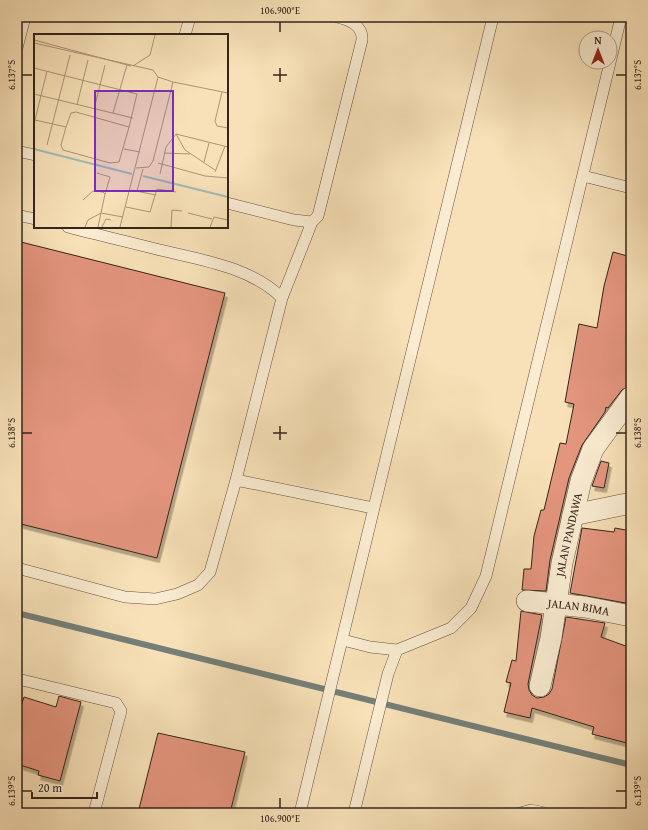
<svg xmlns="http://www.w3.org/2000/svg" width="648" height="830" viewBox="0 0 648 830" font-family="'Gentium Book Plus',serif">
  <defs>
    <filter id="shadow"><feDropShadow dx="2.5" dy="4.5" stdDeviation="0" flood-color="#0004"/></filter>
  </defs>
  <rect width="100%" height="100%" fill="#f8e1b8"/>
  <filter id="stains"><feTurbulence type="fractalNoise" baseFrequency=".005" numOctaves="4"/><feColorMatrix values="0 0 0 0 .2 0 0 0 0 .09 0 0 0 0 .02 0 0 0 .5 -.17"/></filter>
  <radialGradient id="worn" r=".72"><stop offset=".6" stop-color="#630" stop-opacity="0"/><stop offset="1" stop-color="#630" stop-opacity=".3"/></radialGradient>
  <g fill="none" stroke-linecap="round" stroke-linejoin="round">
    <path stroke="#747f78" stroke-width="6" d="M17,613L631,765"/>
  </g>
  <path fill="#e4957e" stroke="#34241b" filter="url(#shadow)" d="M17,241L225,293L157,558L17,523Z
    M613,252L631,257V385L622,390L608,408L606,407L605,412L582,445L569,478L550,560L546,591L522,590L524,569H531L534,536L541,510H544L560,443L566,444L574,404L565,402L579,324L597,328L604,286Z
    M601,461L609,463L604,488L592,486Z
    M582,528L614,532L615,528L631,531V604L570,593Z
    M521,611L542,615L528,684L529,690L532,695L537,698L544,697L549,694L552,689L566,617L605,623L601,637L631,648V744L592,734L594,727L532,708L530,718L504,712L511,683L506,682L512,660L516,661Z
    M59,696L81,702L60,781L38,775L39,771L17,764V718L24,697L56,707Z
    M158,733L245,752L230,813H138Z"/>
  <g fill="none" stroke-linecap="round" stroke-linejoin="round">
    <g stroke="#655342" stroke-width="12">
      <path id="lane" d="M185,35L190,17
        M17,48L25,17
        M17,151L35,155
        M583,176L631,188
        M227,203L294,220L312,222
        M17,215L35,219
        M282,298L312,222L318,216L362,40C363,25 349,20 337,17
        M236,480L373,508
        M17,568L125,597L155,599L177,594L198,585L210,572L236,480L282,298C251,267 201,260 160,250C129,242 98,235 68,227
        M343,640L370,647L397,650L451,628L471,608L486,576L621,17
        M18,679L116,703L121,711L94,813
        M300,813L493,17
        M354,813L388,674L397,650
        M520,813L531,810L545,813"/>
    </g>
    <g stroke="#655342" stroke-width="22">
      <g id="street">
        <path d="M573,515L631,503"/>
        <path id="s1" d="M527,601L585,607L631,616"/>
        <path id="s2" d="M540,686L551,638L562,563L581,481L593,449L631,397"/>
      </g>
    </g>
    <use href="#lane" stroke="#faecd1" stroke-width="11"/>
    <use href="#street" stroke="#faecd1" stroke-width="21"/>
  </g>
  <path fill="none" stroke="#34241b" stroke-width="1.5" d="M280,22V32M280,68V82M22,75H32M273,75H287M616,75H626M280,426V440M22,433H32M273,433H287M616,433H626M22,791H32M616,791H626M280,798V808"/>
  <g text-anchor="middle" stroke-width="4" stroke-linejoin="round" paint-order="stroke">
    <g font-size="12" fill="#34241b" stroke="#faecd1">
      <text dy="4" stroke="none"><textPath href="#s2" startOffset="154">JALAN PANDAWA</textPath></text>
      <text dy="4" stroke="none"><textPath href="#s1" startOffset="52">JALAN BIMA</textPath></text>
    </g>
  </g>
  <g transform="translate(34 34)">
    <rect width="194" height="194" fill="#f8e1b8"/>
    <path fill="none" stroke="#9fbcb6" stroke-width="2" d="M0,115L98,140M109,142L194,163"/>
    <path fill="none" stroke="#aa9579" stroke-width="1" d="M0,6L97,32M0,9L119,36L124,43L139,48L194,59M99,32L116,21L121,1M0,34L103,60L95,93M188,58L181,87L183,92L194,94M0,60L99,84M43,71L54,26M60,75L71,31M42,78L95,93L85,128L76,129L29,116L27,111L32,93L37,79ZM79,79L93,31M1,86L32,93M0,90L13,37M142,100L151,116L181,136M13,111L36,21M90,115L106,118M130,119L156,120M170,128L175,109M124,129L171,142L194,144M102,134L115,133L119,127L139,48M181,138L191,112M63,139L76,143L71,160M126,140L132,113L142,100L194,113M97,156L122,161M103,157L109,135M49,166L59,157L69,158L71,160L67,179L89,183M92,173L116,178L123,155L142,158M154,179L178,185M51,193L54,186L67,179L64,193M68,193L72,185L77,186M86,193L124,43M137,193L138,176L148,177M176,193L180,183L194,186"/>
    <path fill="#7b2cbf" fill-opacity="0.15" stroke="#7b2cbf" stroke-width="2" d="M61,57H139V157H61Z"/>
    <rect width="194" height="194" fill="none" stroke="#34241b" stroke-width="2"/>
  </g>
  <rect width="648" height="830" fill="none" stroke="#f8e1b8" stroke-width="44"/>
  <g transform="translate(598 50)"><circle r="19" fill="#faecd1" stroke="#ab9c88"/>
  <path d="M0-3L7 15L0 10L-7 15Z" fill="#8f2418"/>
  <text y="-6" font-size="11" font-weight="bold" text-anchor="middle" fill="#34241b">N</text>
  </g>
  <path d="M32 792v6h65v-6" fill="none" stroke="#34241b" stroke-width="2"/>
  <text x="38" y="792" font-size="12" fill="#34241b" stroke="#faecd1" stroke-width="3" paint-order="stroke">20 m</text>
  <rect x="22" y="22" width="604" height="786" fill="none" stroke="#34241b" stroke-width="1.5"/>
  <g font-size="10" text-anchor="middle" fill="#34241b">
    <text x="280" y="14">106.900°E</text>
    <text transform="translate(11 75) rotate(-90)" y="4">6.137°S</text>
    <text transform="translate(637 75) rotate(-90)" y="4">6.137°S</text>
    <text transform="translate(11 433) rotate(-90)" y="4">6.138°S</text>
    <text transform="translate(637 433) rotate(-90)" y="4">6.138°S</text>
    <text transform="translate(11 791) rotate(-90)" y="4">6.139°S</text>
    <text transform="translate(637 791) rotate(-90)" y="4">6.139°S</text>
    <text x="280" y="822">106.900°E</text>
  </g>
  <rect width="100%" height="100%" filter="url(#stains)"/>
  <rect width="100%" height="100%" fill="url(#worn)"/>
</svg>
